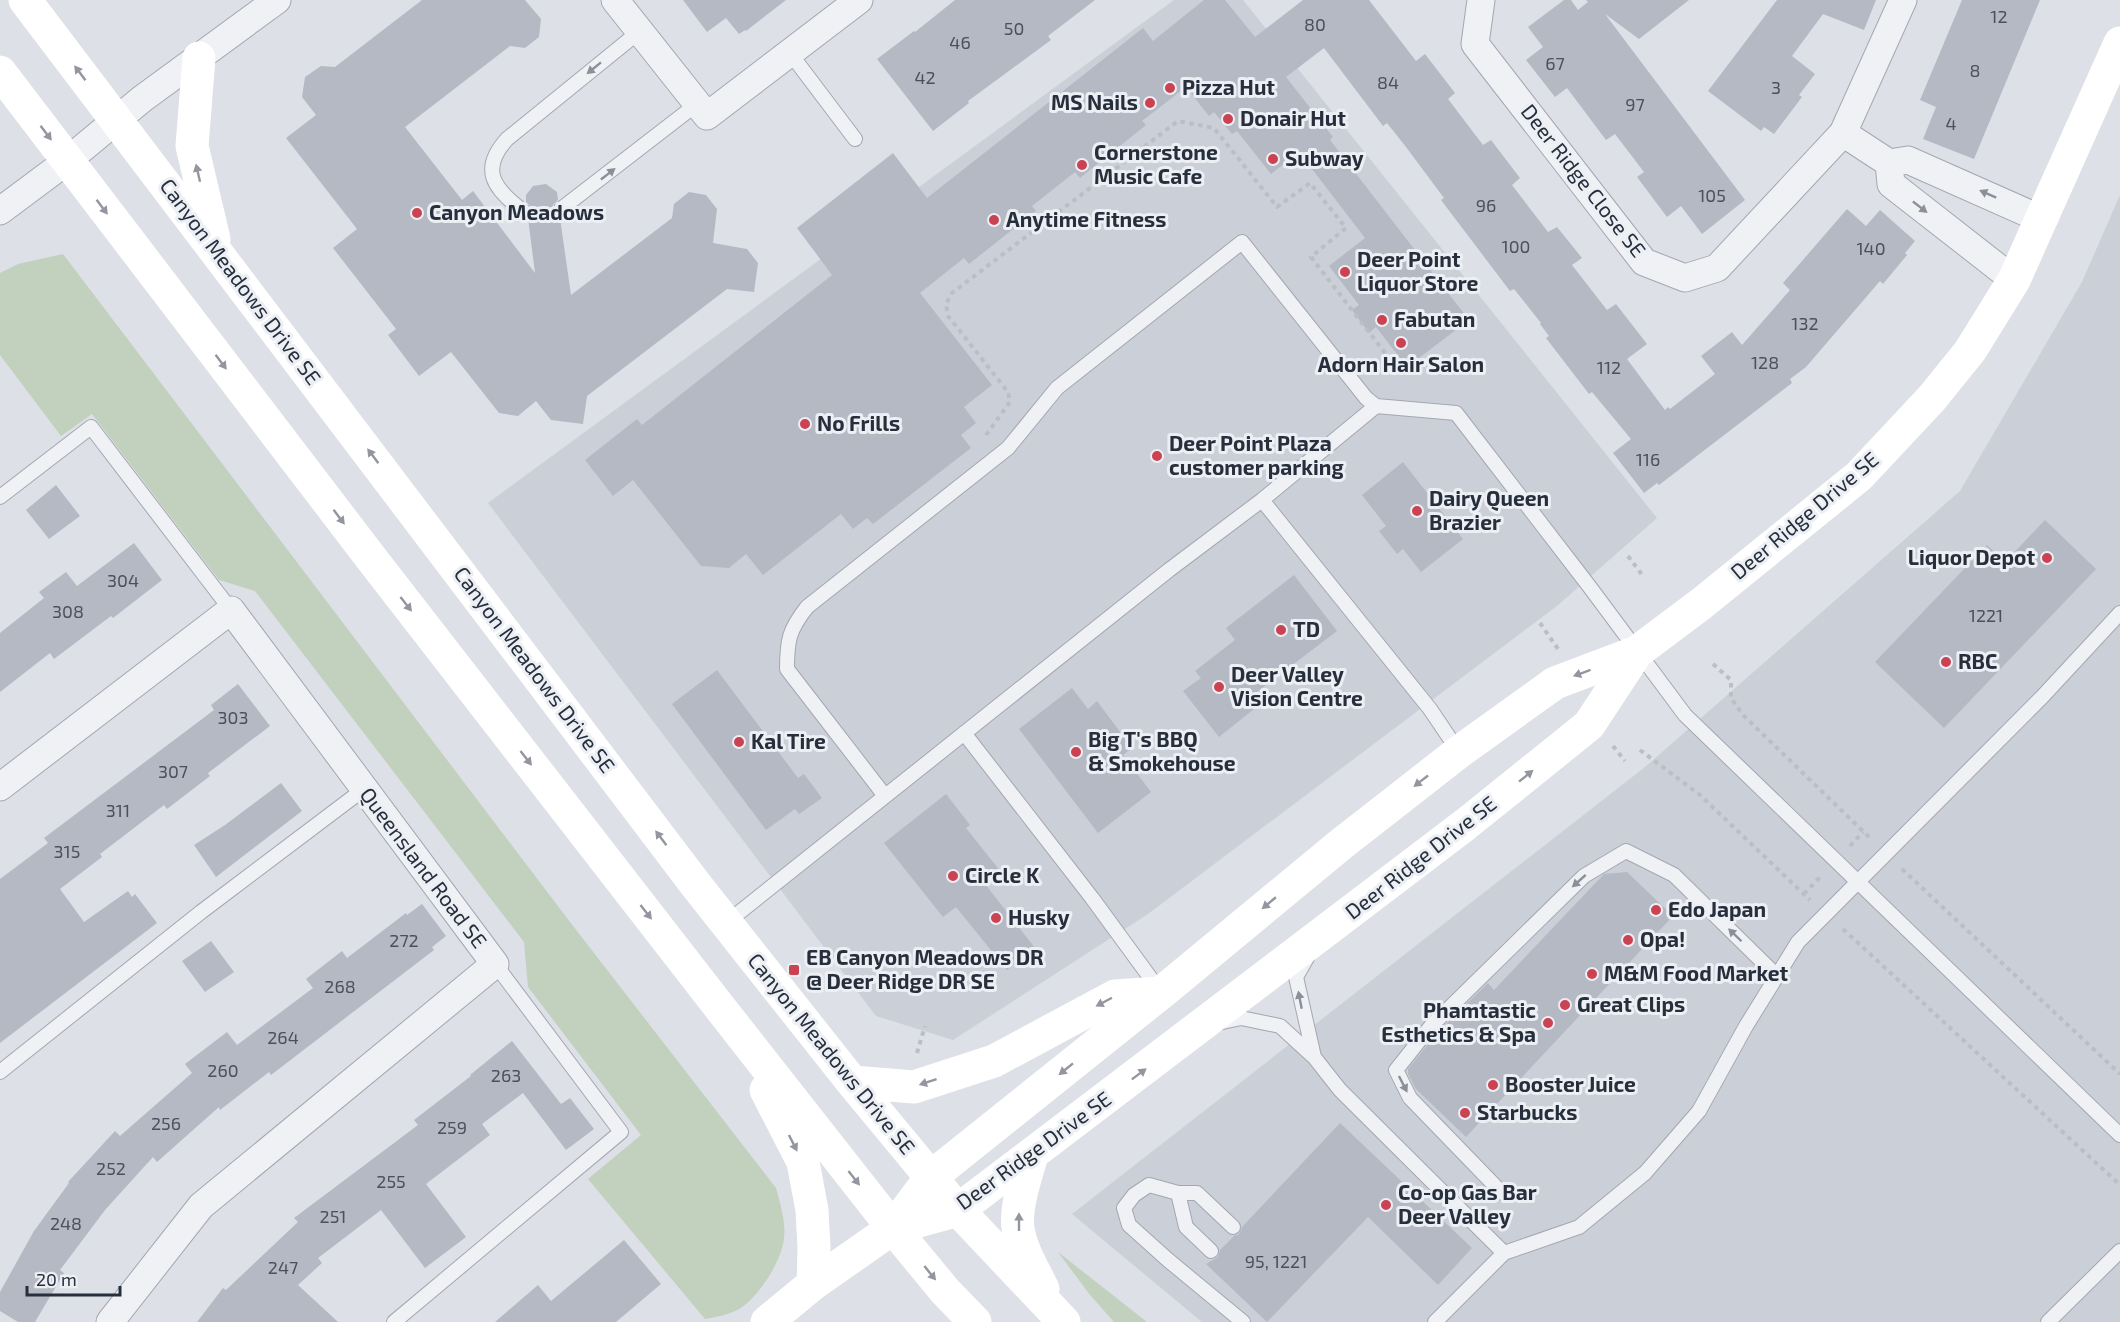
<svg xmlns="http://www.w3.org/2000/svg" width="2120" height="1322" viewBox="0 0 2120 1322" font-family="'Exo 2',sans-serif">
  <rect width="100%" height="100%" fill="#dde0e6"/>
  <path fill="#cbcfd8" d="M1174,0H1243L1657,518L1557,606L1148,914L953,1040L876,1016L488,503Z
    M2120,195V1322H1202L1072,1214L1645,767L1960,491L2082,282Z"/>
  <path fill="#c2d0be" d="M63,254L570,922L776,1188C780,1203 786,1222 784,1238C782,1261 757,1300 737,1310C728,1315 715,1317 705,1319L588,1179L641,1135L528,987L524,942L255,591L219,580L92,414L61,436L0,355V273L18,264Z
    M1058,1252L1147,1322H1114L1090,1295Z"/>
  <path fill="#b4b9c3" d="M422,0H525L541,19L539,37L525,48L510,46L405,127L462,200L473,191L535,273L528,218L532,213V208L526,202V195L533,186L546,184L557,192L558,200L553,205L552,210L554,215L560,218L571,295L672,218L674,204L689,192L706,195L717,209L713,243L747,249L758,263L754,292L727,289L587,396L583,424L551,420L536,401L518,416L499,413L451,352L419,376L388,335L396,329L333,248L357,229L286,138L316,115L302,97L305,77L321,66L335,67Z
    M683,0H786L746,31L745,30L739,34L726,18L707,32Z
    M955,0H1095L1048,36L1051,40L968,101L969,103L933,131L877,59L914,31L915,32Z
    M1204,0H1225L1255,37L1303,0H1369L1416,61L1425,54L1455,93L1448,99L1483,145L1491,140L1520,178L1512,185L1548,232L1557,227L1582,258L1572,265L1607,310L1616,304L1647,344L1627,359L1665,410L1668,407L1670,409L1715,374L1701,356L1732,332L1742,345L1790,290L1783,283L1847,209L1866,226L1880,210L1915,241L1905,253L1907,255L1883,284L1880,281L1806,367L1790,379L1792,383L1659,485L1657,483L1644,493L1613,453L1631,439L1592,392L1589,394L1546,338L1549,336L1540,324L1541,323L1514,289L1510,291L1441,200L1444,198L1406,147L1387,123L1383,126L1324,48L1286,77L1333,137L1330,140L1469,320L1407,367L1376,327L1369,333L1352,310L1359,305L1329,266L1365,238L1299,152L1271,174L1237,131L1232,134L1214,112L1209,116L1186,87L1142,121L1146,125L1080,178L1075,172L1032,206L1036,211L969,264L964,258L920,293L992,385L964,407L976,423L961,435L971,448L873,524L867,518L853,529L841,514L763,575L746,554L729,568L701,566L633,480L613,496L585,460L637,419L642,425L832,275L797,228L893,153L927,198L1143,28L1153,41Z
    M1564,0H1571L1578,10L1588,2L1586,0H1689L1639,39L1605,14L1745,200L1702,234L1681,206L1667,217L1637,177L1644,172L1615,134L1606,140L1567,88L1555,97L1526,60L1543,47L1528,27Z
    M1777,0H1876L1864,30L1823,14L1792,56L1815,74L1799,95L1802,97L1774,134L1764,127L1761,131L1708,91Z
    M1962,0H2040L1974,159L1923,139L1936,107L1920,100Z
    M1403,462L1463,539L1421,572L1403,549L1397,554L1379,531L1386,526L1362,495Z
    M56,485L80,516L49,539L26,510Z
    M2045,520L2096,569L1944,728L1875,662L1987,545L2005,562Z
    M134,543L162,580L113,618L111,616L54,659L50,653L0,692V633L44,598L39,592L66,572L77,586Z
    M1294,575L1337,631L1257,692L1264,701L1219,737L1183,691L1201,678L1195,671L1235,640L1226,628Z
    M717,670L798,778L804,774L822,798L799,814L795,809L766,830L672,704Z
    M238,684L270,726L208,773L210,776L167,809L164,805L100,854L102,857L60,889L84,922L128,891L132,897L135,894L157,923L0,1043V879L48,843L44,838L214,710L211,705Z
    M1072,688L1088,709L1097,701L1132,748L1123,755L1151,792L1098,833L1019,729Z
    M281,783L302,811L216,877L194,845L225,825Z
    M946,794L970,825L966,828L1001,872L985,884L1035,948L1007,970L956,907L943,917L884,843Z
    M1627,872L1673,916L1466,1137L1416,1089L1408,1074V1069L1438,1032L1488,983L1494,990L1604,874Z
    M422,904L446,936L432,947L434,950L271,1075L269,1072L220,1110L219,1107L157,1162L153,1157L105,1210L60,1270L64,1273L35,1322H18L0,1311V1292L34,1231L69,1183L68,1182L115,1131L120,1136L192,1073L185,1064L227,1032L237,1045L313,988L306,979L342,951L347,958L406,913L407,915Z
    M211,941L234,972L205,992L182,961Z
    M512,1041L561,1104L570,1098L594,1129L566,1150L523,1093L482,1124L490,1135L426,1184L466,1237L425,1268L381,1210L318,1258L322,1263L298,1285L338,1322H197L223,1288L226,1290L298,1222L294,1218L418,1125L414,1120L471,1076L470,1075Z
    M1340,1123L1472,1248L1438,1285L1368,1217L1267,1322L1206,1264L1218,1257L1220,1250L1234,1236L1239,1234L1242,1227Z
    M624,1240L661,1284L616,1322H495L538,1285L551,1301Z"/>
  <g fill="none" stroke-linecap="round" stroke-linejoin="round">
    <g stroke="#a3a7b0" stroke-width="16">
      <path id="lane" d="M790,53L855,139
        M561,209L697,104
        M523,211C494,189 479,170 507,139L640,31
        M0,497L91,427L231,610
        M1262,500L1430,709L1459,752
        M964,733L1092,898L1160,991
        M885,796L787,669C787,640 789,630 807,607L1008,448L1057,388L1242,242L1366,398L1376,406
        M726,923L1169,570L1262,500L1376,406L1456,413L1589,586L1685,715L2120,1135
        M1308,956L1296,977L1314,1057
        M1218,1023L1241,1018L1280,1026L1314,1057L1340,1090L1504,1253
        M0,1072L201,912L364,789
        M1178,1193L1186,1227L1211,1251
        M1502,1193L1410,1098L1396,1070L1431,1026L1584,876L1626,851L1674,875L1777,976
        M1233,1227L1197,1193H1178L1149,1185L1134,1195L1124,1208L1129,1225L1168,1260L1243,1322
        M394,1322L621,1132L495,964
        M1435,1322L1504,1253L1579,1227L1645,1173L1699,1111L1746,1026L1798,942L2042,697L2120,613
        M2048,1322L2120,1251"/>
    </g>
    <g stroke="#a3a7b0" stroke-width="29">
      <path id="street" d="M615,0L707,116L859,0
        M1481,0L1475,44L1644,262L1685,278L1717,268L1843,133L1903,0
        M1843,133L1889,163L1908,160L2041,219
        M1889,163L1891,184L2014,280
        M0,211L67,161L142,99L277,0
        M0,787L231,610L495,964L201,1206L110,1322"/>
    </g>
    <path stroke="#bbbec5" stroke-width="4" stroke-dasharray="4.5 4.5" stroke-linecap="butt" d="M986,435L1010,402L1008,392L948,316L946,304L952,293L1178,121L1214,128L1277,207L1310,183L1346,228L1311,257L1399,371
      M1628,556L1643,576
      M1540,623L1558,649
      M1713,664L1731,680V698L1743,715L1871,839
      M1613,746L1625,761
      M1640,750L1700,795L1810,900
      M1850,846L1863,832
      M1902,869L2120,1074
      M1804,894L1822,875
      M1843,929L2120,1185
      M917,1053L925,1026"/>
    <use href="#lane" stroke="#eff1f5" stroke-width="14"/>
    <use href="#street" stroke="#eff1f5" stroke-width="27"/>
    <path stroke="#fff" stroke-width="33" d="M25,0L696,885L852,1082L958,1210L1064,1322
      M199,58L192,146L214,239
      M0,72L371,558L714,1000L893,1228L945,1291L975,1322
      M852,1082L914,1087L994,1061L1115,996L1161,993
      M766,1090L803,1162L812,1210L814,1248L813,1284
      M1032,1155C1026,1176 1015,1207 1018,1228C1021,1250 1034,1270 1043,1289
      M893,1228L958,1210L1466,824L1589,725L1637,652
      M767,1322L813,1284L893,1228L931,1177L1161,993L1340,845L1459,752L1555,683L1637,652L1701,604L1859,476L1932,398L1970,351L2014,280L2120,43"/>
  </g>
  <defs><path id="oneway-solid" d="M-6-.8H1V-3.2L6.5 0L1 3.2V.8H-6Z" transform="scale(1.5)"/></defs>
  <g fill="#8b9098">
    <use href="#oneway-solid" transform="translate(594 68) rotate(141)"/>
    <use href="#oneway-solid" transform="translate(608 174) rotate(-38)"/>
    <use href="#oneway-solid" transform="translate(1988 194) rotate(-156)"/>
    <use href="#oneway-solid" transform="translate(1920 207) rotate(38)"/>
    <use href="#oneway-solid" transform="translate(1579 881) rotate(138)"/>
    <use href="#oneway-solid" transform="translate(1735 935) rotate(-136)"/>
    <use href="#oneway-solid" transform="translate(1300 1000) rotate(-101)"/>
    <use href="#oneway-solid" transform="translate(1403 1084) rotate(63)"/>
  </g>
  <g fill="#93969e">
    <use href="#oneway-solid" transform="translate(80 73) rotate(-127)"/>
    <use href="#oneway-solid" transform="translate(46 133) rotate(53)"/>
    <use href="#oneway-solid" transform="translate(198 173) rotate(-103)"/>
    <use href="#oneway-solid" transform="translate(102 207) rotate(53)"/>
    <use href="#oneway-solid" transform="translate(221 362) rotate(53)"/>
    <use href="#oneway-solid" transform="translate(373 456) rotate(-127)"/>
    <use href="#oneway-solid" transform="translate(339 517) rotate(53)"/>
    <use href="#oneway-solid" transform="translate(406 604) rotate(52)"/>
    <use href="#oneway-solid" transform="translate(1582 673) rotate(160)"/>
    <use href="#oneway-solid" transform="translate(526 758) rotate(52)"/>
    <use href="#oneway-solid" transform="translate(1526 776) rotate(-39)"/>
    <use href="#oneway-solid" transform="translate(1421 781) rotate(142)"/>
    <use href="#oneway-solid" transform="translate(661 838) rotate(-127)"/>
    <use href="#oneway-solid" transform="translate(1269 903) rotate(140)"/>
    <use href="#oneway-solid" transform="translate(646 912) rotate(52)"/>
    <use href="#oneway-solid" transform="translate(1104 1002) rotate(152)"/>
    <use href="#oneway-solid" transform="translate(1066 1069) rotate(141)"/>
    <use href="#oneway-solid" transform="translate(1139 1074) rotate(-37)"/>
    <use href="#oneway-solid" transform="translate(928 1082) rotate(162)"/>
    <use href="#oneway-solid" transform="translate(793 1143) rotate(63)"/>
    <use href="#oneway-solid" transform="translate(854 1178) rotate(52)"/>
    <use href="#oneway-solid" transform="translate(1019 1222) rotate(-90)"/>
    <use href="#oneway-solid" transform="translate(930 1273) rotate(51)"/>
  </g>
  <g fill="#cb4253" stroke="#eceff4" stroke-width="2">
    <circle cx="1170" cy="88" r="6"/>
    <circle cx="1150" cy="103" r="6"/>
    <circle cx="1228" cy="119" r="6"/>
    <circle cx="1273" cy="159" r="6"/>
    <circle cx="1082" cy="165" r="6"/>
    <circle cx="417" cy="213" r="6"/>
    <circle cx="994" cy="220" r="6"/>
    <circle cx="1345" cy="272" r="6"/>
    <circle cx="1382" cy="320" r="6"/>
    <circle cx="1401" cy="343" r="6"/>
    <circle cx="805" cy="424" r="6"/>
    <circle cx="1157" cy="456" r="6"/>
    <circle cx="1417" cy="511" r="6"/>
    <circle cx="2047" cy="558" r="6"/>
    <circle cx="1281" cy="630" r="6"/>
    <circle cx="1946" cy="662" r="6"/>
    <circle cx="1219" cy="687" r="6"/>
    <circle cx="739" cy="742" r="6"/>
    <circle cx="1076" cy="752" r="6"/>
    <circle cx="953" cy="876" r="6"/>
    <circle cx="1656" cy="910" r="6"/>
    <circle cx="996" cy="918" r="6"/>
    <circle cx="1628" cy="940" r="6"/>
    <rect x="788" y="964" width="12" height="12" rx="3"/>
    <circle cx="1592" cy="974" r="6"/>
    <circle cx="1565" cy="1005" r="6"/>
    <circle cx="1548" cy="1023" r="6"/>
    <circle cx="1493" cy="1085" r="6"/>
    <circle cx="1465" cy="1113" r="6"/>
    <circle cx="1386" cy="1205" r="6"/>
  </g>
  <g text-anchor="middle" stroke-width="6" stroke-linejoin="round" paint-order="stroke">
    <g font-size="18" fill="#4a515e">
      <text x="1999" y="23">12</text>
      <text x="1315" y="31">80</text>
      <text x="1014" y="35">50</text>
      <text x="960" y="49">46</text>
      <text x="1555" y="70">67</text>
      <text x="1975" y="77">8</text>
      <text x="925" y="84">42</text>
      <text x="1388" y="89">84</text>
      <text x="1776" y="94">3</text>
      <text x="1635" y="111">97</text>
      <text x="1951" y="130">4</text>
      <text x="1712" y="202">105</text>
      <text x="1486" y="212">96</text>
      <text x="1516" y="253">100</text>
      <text x="1871" y="255">140</text>
      <text x="1805" y="330">132</text>
      <text x="1765" y="369">128</text>
      <text x="1609" y="374">112</text>
      <text x="1648" y="466">116</text>
      <text x="123" y="587">304</text>
      <text x="68" y="618">308</text>
      <text x="1986" y="622">1221</text>
      <text x="233" y="724">303</text>
      <text x="173" y="778">307</text>
      <text x="118" y="817">311</text>
      <text x="67" y="858">315</text>
      <text x="404" y="947">272</text>
      <text x="340" y="993">268</text>
      <text x="283" y="1044">264</text>
      <text x="223" y="1077">260</text>
      <text x="506" y="1082">263</text>
      <text x="166" y="1130">256</text>
      <text x="452" y="1134">259</text>
      <text x="111" y="1175">252</text>
      <text x="391" y="1188">255</text>
      <text x="333" y="1223">251</text>
      <text x="66" y="1230">248</text>
      <text x="1276" y="1268">95, 1221</text>
      <text x="283" y="1274">247</text>
    </g>
    <g font-size="21" font-weight="bold" fill="#272e3c" stroke="#eceff4" text-anchor="start">
      <text x="1182" y="95">Pizza Hut</text>
      <text x="1138" y="110" text-anchor="end">MS Nails</text>
      <text x="1240" y="126">Donair Hut</text>
      <text x="1094" y="160">Cornerstone<tspan x="1094" dy="24">Music Cafe</tspan></text>
      <text x="1285" y="166">Subway</text>
      <text x="429" y="220">Canyon Meadows</text>
      <text x="1006" y="227">Anytime Fitness</text>
      <text x="1357" y="267">Deer Point<tspan x="1357" dy="24">Liquor Store</tspan></text>
      <text x="1394" y="327">Fabutan</text>
      <text x="1401" y="372" text-anchor="middle">Adorn Hair Salon</text>
      <text x="817" y="431">No Frills</text>
      <text x="1169" y="451">Deer Point Plaza<tspan x="1169" dy="24">customer parking</tspan></text>
      <text x="1429" y="506">Dairy Queen<tspan x="1429" dy="24">Brazier</tspan></text>
      <text x="2035" y="565" text-anchor="end">Liquor Depot</text>
      <text x="1293" y="637">TD</text>
      <text x="1958" y="669">RBC</text>
      <text x="1231" y="682">Deer Valley<tspan x="1231" dy="24">Vision Centre</tspan></text>
      <text x="1088" y="747">Big T's BBQ<tspan x="1088" dy="24">&amp; Smokehouse</tspan></text>
      <text x="751" y="749">Kal Tire</text>
      <text x="965" y="883">Circle K</text>
      <text x="1668" y="917">Edo Japan</text>
      <text x="1008" y="925">Husky</text>
      <text x="1640" y="947">Opa!</text>
      <text x="806" y="965">EB Canyon Meadows DR<tspan x="806" dy="24">@ Deer Ridge DR SE</tspan></text>
      <text x="1604" y="981">M&amp;M Food Market</text>
      <text x="1577" y="1012">Great Clips</text>
      <text x="1536" y="1018" text-anchor="end">Phamtastic<tspan x="1536" dy="24">Esthetics &amp; Spa</tspan></text>
      <text x="1505" y="1092">Booster Juice</text>
      <text x="1477" y="1120">Starbucks</text>
      <text x="1398" y="1200">Co-op Gas Bar<tspan x="1398" dy="24">Deer Valley</tspan></text>
    </g>
    <g font-size="21" fill="#272e3c" stroke="#eceff4">
      <text transform="translate(1583 181) rotate(52)" y="7">Deer Ridge Close SE</text>
      <text transform="translate(240 282) rotate(53)" y="7">Canyon Meadows Drive SE</text>
      <text transform="translate(1805 516) rotate(-40)" y="7">Deer Ridge Drive SE</text>
      <text transform="translate(534 670) rotate(53)" y="7">Canyon Meadows Drive SE</text>
      <text transform="translate(1421 858) rotate(-38)" y="7">Deer Ridge Drive SE</text>
      <text transform="translate(423 868) rotate(53)" y="7">Queensland Road SE</text>
      <text transform="translate(831 1054) rotate(51)" y="7">Canyon Meadows Drive SE</text>
      <text transform="translate(1034 1151) rotate(-36)" y="7">Deer Ridge Drive SE</text>
    </g>
  </g>
  <path d="M27 1286v9h93v-9" fill="none" stroke="#272e3c" stroke-width="3"/>
  <text x="36" y="1286" font-size="18" fill="#272e3c" stroke="#eceff4" stroke-width="4.5" paint-order="stroke">20 m</text>
</svg>
